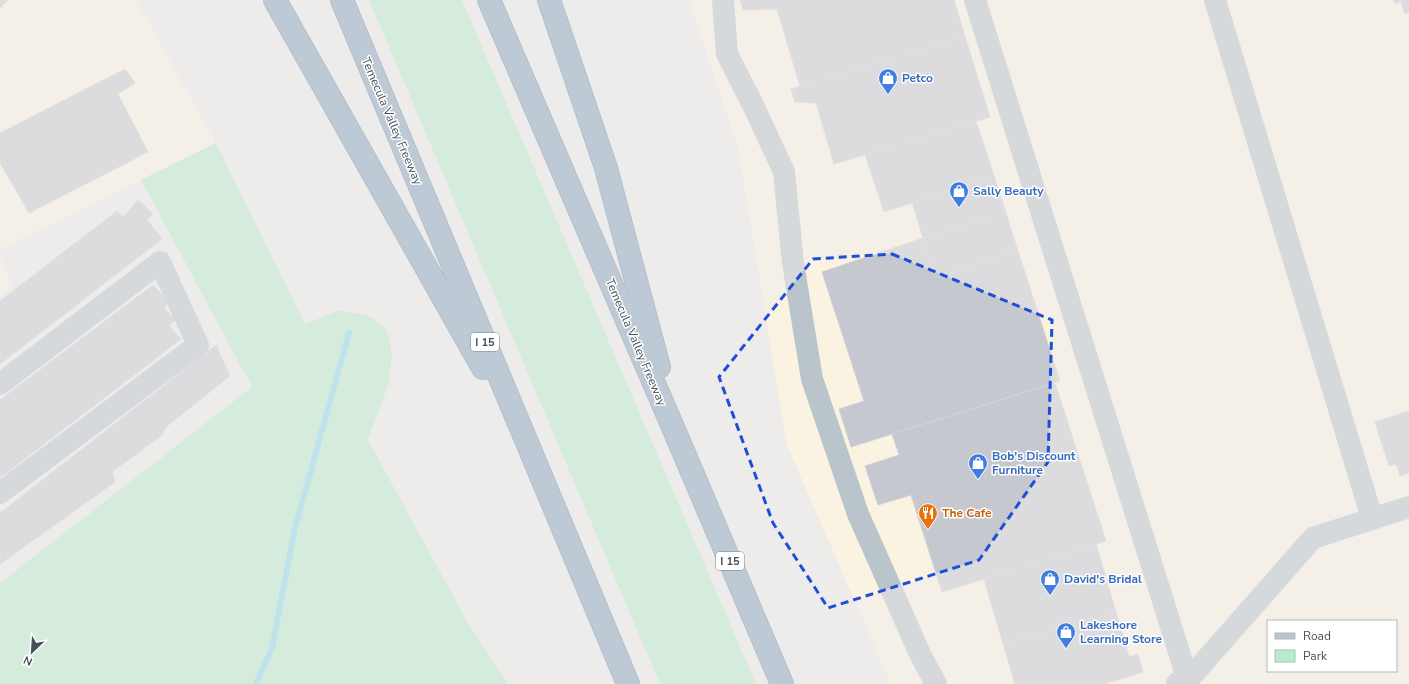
<svg xmlns="http://www.w3.org/2000/svg" width="1409" height="684" viewBox="0 0 1409 684" font-family="'Nunito Sans',sans-serif">
  <rect width="100%" height="100%" fill="#eeebeb"/>
  <path fill="#fbf3e2" fill-rule="evenodd" d="M0,0H136L216,143L0,249Z
    M688,0H1409V684H891L787,445L738,147ZM1268,621H1396V671H1268Z
    M0,257L12,286L0,296Z"/>
  <path fill="#b7eeca" d="M369,0H462L756,684H660Z
    M216,143L305,324L340,310L372,317L387,330L392,355L389,383L368,440L468,623L508,684H0V583L252,387L141,180Z"/>
  <g fill="none" stroke-linecap="round" stroke-linejoin="round">
    <path stroke="#84daeb" stroke-width="6" d="M256,684L272,648L295,528L349,333"/>
  </g>
  <path fill="#c5c8ce" stroke="#cfd2d7" d="M0,0H8L0,8Z
    M740,0H954L965,36L800,86L777,9L743,10Z
    M1393,0H1409V13L1405,14L1401,1L1395,4Z
    M965,36L990,117L834,164L816,103L795,102L791,89Z
    M125,69L135,83L118,94L148,152L29,213L0,163V133Z
    M976,121L994,176L884,212L865,155Z
    M994,176L1006,213L923,238L912,202Z
    M138,200L153,214L147,220L162,239L0,364V301L117,211L123,217Z
    M1006,213L1018,251L935,278L923,238Z
    M923,238L935,278L1018,251L1060,381L851,447L839,409L864,401L822,272Z
    M153,285L169,302L164,308L176,320L169,325L181,339L0,478V400Z
    M216,345L230,376L166,427L162,435L112,472L115,482L0,564V513Z
    M1055,383L1106,541L942,592L911,495L878,505L865,466L899,455L892,434Z
    M1409,411V473L1400,476L1396,464L1389,466L1375,422Z
    M1096,544L1116,612L1003,644L984,579Z
    M1116,612L1129,657L1138,654L1143,672L1104,684H1015L1003,644Z"/>
  <g fill="none" stroke-linecap="round" stroke-linejoin="round">
    <g stroke="#6d8ba7" stroke-width="24">
      <path id="highway" d="M275,0L483,368
        M342,0L628,684
        M489,0L678,439L782,684
        M549,0L606,168L659,367"/>
    </g>
    <path stroke="#b9c4cb" stroke-width="22" d="M723,0L727,54L754,107L784,172L793,263L812,379L858,514L921,656L936,684
      M975,0L1189,684
      M1215,0L1372,518
      M0,384L160,262L198,345L0,493
      M1177,683L1188,680L1313,538L1409,507"/>
    <use href="#highway" stroke="#82a0bb" stroke-width="22"/>
  </g>
  <path d="M0 0H1409V684H0ZM892,254L1052,320L1048,462L979,560L828,608L773,523L719,377L813,259Z" fill="#eeebeb" fill-opacity=".55" fill-rule="evenodd"/>
  <path fill="none" stroke="#1d4ed8" stroke-width="3" stroke-dasharray="8 5" stroke-linejoin="round" d="M892,254L1052,320L1048,462L979,560L828,608L773,523L719,377L813,259Z"/>
  <defs>
    <g id="shop-pin" transform="scale(1)"><path d="M0 17L-7.5 6A9.5 9.5 0 1 1 7.5 6Z" fill="#3f7fe0" stroke="#fff"/><path d="M-5-2.5h2.3a2.7 3.5 0 0 1 5.4 0H5L5.5 6h-11ZM-1.5-2.5h3a1.5 2.3 0 0 0-3 0Z" fill="#fff"/></g>
    <g id="restaurant-pin" transform="scale(1)"><path d="M0 17L-7.5 6A9.5 9.5 0 1 1 7.5 6Z" fill="#e8710a" stroke="#fff"/><path d="M-5-6h1v4h1v-4h1v4h1v-4h1v5L-1.5 .5V6h-2V.5L-5-1ZM5-6V6H3V1.5H1.5Q1.5-4 5-6Z" fill="#fff"/></g>
  </defs>
  <g fill-rule="evenodd">
    <use href="#shop-pin" x="888" y="78"/>
    <use href="#shop-pin" x="959" y="191"/>
    <use href="#shop-pin" x="978" y="463"/>
    <use href="#restaurant-pin" x="928" y="513"/>
    <use href="#shop-pin" x="1050" y="579"/>
    <use href="#shop-pin" x="1066" y="632"/>
  </g>
  <g text-anchor="middle" stroke-width="3" stroke-linejoin="round" paint-order="stroke">
    <g fill="#fff" stroke="#7c848a" stroke-width="1">
      <rect x="471" y="333" width="28" height="18" rx="3"/>
      <rect x="716" y="552" width="28" height="18" rx="3"/>
    </g>
    <g font-size="11" font-weight="bold" fill="#444f58">
      <text x="485" y="346">I 15</text>
      <text x="730" y="565">I 15</text>
    </g>
    <g font-size="12" font-weight="bold" fill="#366cbe" stroke="#fff" text-anchor="start">
      <text x="902" y="82">Petco</text>
      <text x="973" y="195">Sally Beauty</text>
      <text x="992" y="460">Bob's Discount<tspan x="992" dy="14">Furniture</tspan></text>
      <text x="1064" y="583">David's Bridal</text>
      <text x="1080" y="629">Lakeshore<tspan x="1080" dy="14">Learning Store</tspan></text>
    </g>
    <g font-size="12" fill="#444f58" stroke="#fff">
      <text transform="translate(392 121) rotate(67)" y="4">Temecula Valley Freeway</text>
      <text transform="translate(636 342) rotate(67)" y="4">Temecula Valley Freeway</text>
    </g>
    <g font-size="12" font-weight="bold" fill="#c56008" stroke="#fff" text-anchor="start">
      <text x="942" y="517">The Cafe</text>
    </g>
  </g>
  <rect x="1267" y="620" width="130" height="52" fill="#ffffff" stroke="#b4b9bc"/>
  <rect x="1275" y="633" width="20" height="6" fill="#b9c4cb" stroke="#b4b9bc"/>
  <text x="1303" y="640" font-size="12" fill="#444f58">Road</text>
  <rect x="1275" y="650" width="20" height="12" fill="#b7eeca" stroke="#b4b9bc"/>
  <text x="1303" y="660" font-size="12" fill="#444f58">Park</text>
  <g transform="translate(32 652) rotate(205)" stroke="#ffffff" stroke-width="3" paint-order="stroke">
  <path d="M0-3L7 15L0 10L-7 15Z" fill="#444f58"/>
  <text y="-6" font-size="11" font-weight="bold" text-anchor="middle" fill="#444f58">N</text>
  </g>
</svg>
